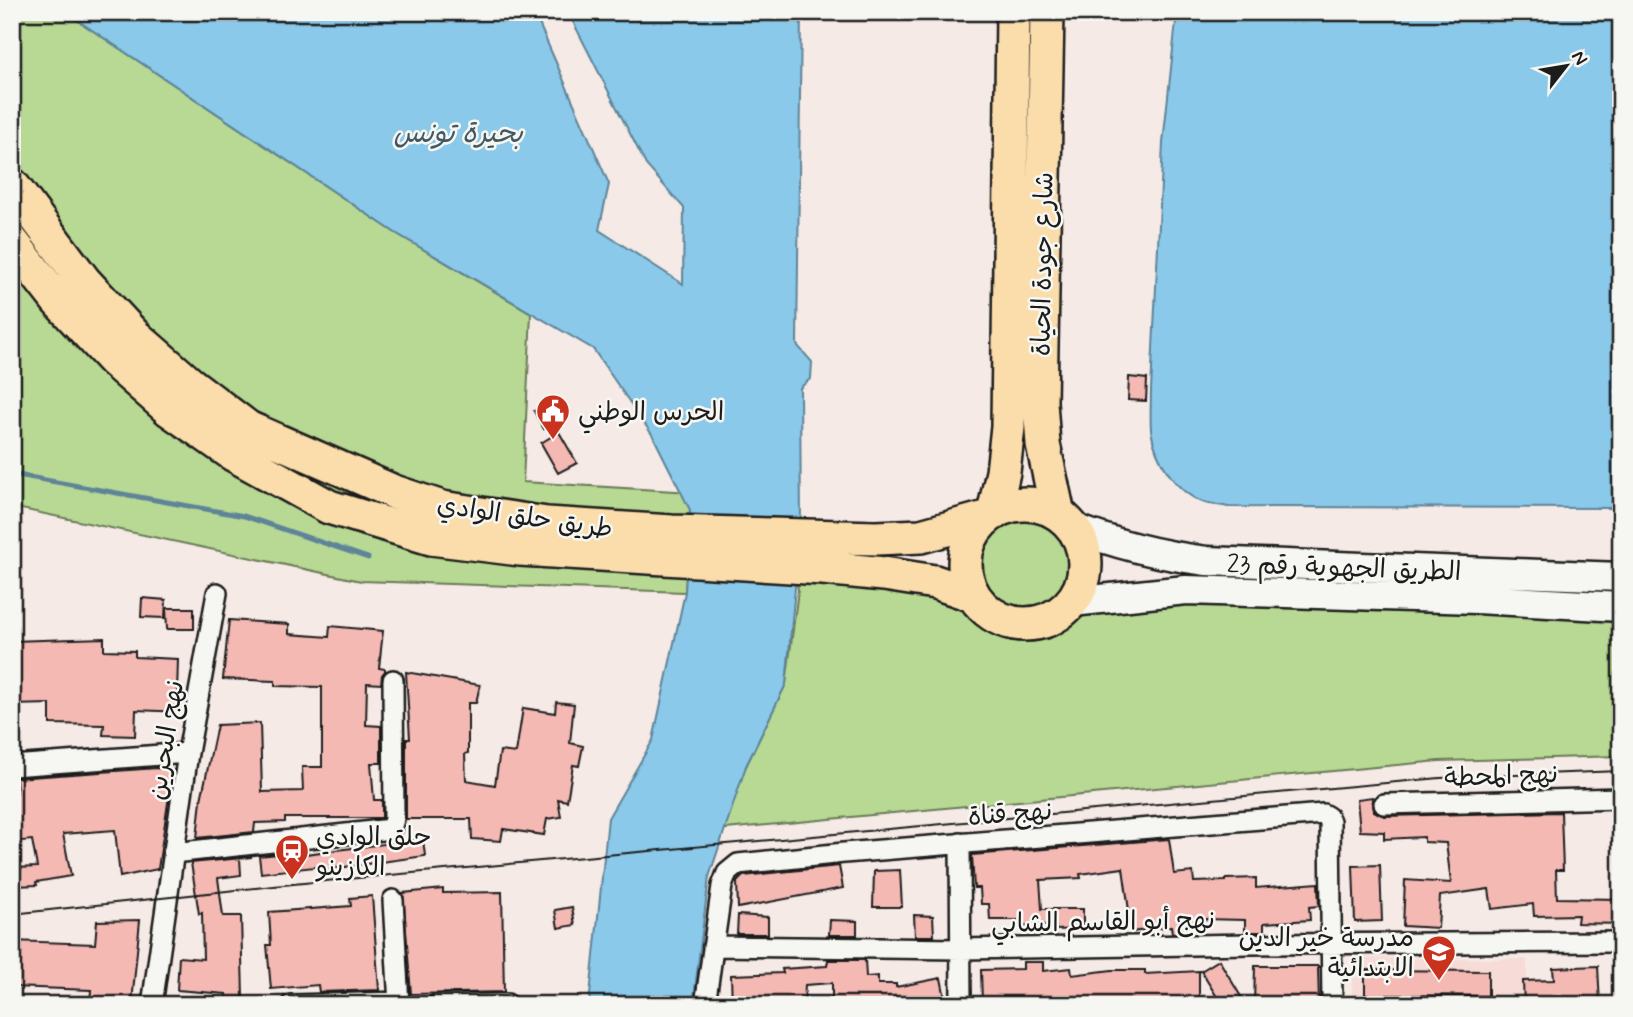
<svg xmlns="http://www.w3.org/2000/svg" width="1633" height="1017" viewBox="0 0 1633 1017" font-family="Mynerve,'Playpen Sans Arabic',sans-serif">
  <rect width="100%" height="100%" fill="#f6eae6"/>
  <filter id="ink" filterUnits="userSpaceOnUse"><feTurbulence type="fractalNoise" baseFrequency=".0143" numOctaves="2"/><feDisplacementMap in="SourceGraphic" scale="14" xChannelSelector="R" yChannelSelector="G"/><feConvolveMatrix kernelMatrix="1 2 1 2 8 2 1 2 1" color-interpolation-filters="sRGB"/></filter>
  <g filter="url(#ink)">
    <path fill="#f6dbd7" d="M1352,958L1527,959V1005H1352Z"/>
    <path fill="#b7d993" stroke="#6a7a58" stroke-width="2" d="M12,12H65L394,232L531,313L523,482L691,492L685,592L361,581L12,507Z
      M981 563a46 46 0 1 1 92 0a46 46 0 1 1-92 0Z
      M796,575L967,603C994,634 1033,643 1070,626C1079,622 1084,613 1092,609C1106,602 1139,598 1156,595L1621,617V756L1439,761L715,830L786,684L798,590Z"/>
    <path fill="#8ac9ea" stroke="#5e8498" stroke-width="2" d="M65,12H534L609,184L599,230L683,284L684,208L646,165L568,12H801L797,345L812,362L811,378L800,388L801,524L786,684L746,766L709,877L693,1005H589L608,818L653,740L685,592L690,510L653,436L593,349L394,232Z
      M1177,12H1621V508L1228,507C1221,505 1212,505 1205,503C1176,493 1155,459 1151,430C1150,417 1151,403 1151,390L1163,143Z"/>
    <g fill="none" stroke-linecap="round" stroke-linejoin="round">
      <path stroke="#5e8498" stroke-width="5" d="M12,474L244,516L368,558"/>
    </g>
    <path fill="#f5b9b4" stroke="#1c1c1c" stroke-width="2" d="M1129,377L1147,379L1146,401L1128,400Z
      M546,404L556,422L544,429L534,411Z
      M559,432L577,463L558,473L541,443Z
      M142,598L166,600L165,618L141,617Z
      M166,608H194V629H167Z
      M229,620L289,624V634L329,637L330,626L383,631L379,668L385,669V671L382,675L381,684L367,683L366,725L381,726V763H371L374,800H382V818H285V822L255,823L254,832L197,838L201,800L217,725L260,723L262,792L303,791L302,767H322V687L275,686V681L223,679Z
      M104,638V650L135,651V657L178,659L177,694L182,695V712L136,710L135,736L103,735L104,725L50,724V704L12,705V641Z
      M406,672L480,685L476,703H468V753L465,754L466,780L495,785L500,751L516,753L523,708L555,713L556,702L574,704L570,743L583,746L579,766L573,765L567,801L558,799L561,817L547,819L544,835L503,829L501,841L472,839L471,819H406V739H410Z
      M157,768L173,770L158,869L120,877L115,830L63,834L71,876L36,882L37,885L16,886L15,868L37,867L32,840L12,842V794L17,793L16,778Z
      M1372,797L1374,811L1384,816L1561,812L1563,870H1556L1557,898L1621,899V924L1577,923L1578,915L1534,916L1533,904L1492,909L1489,889L1440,896L1438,928L1403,926L1405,880L1451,883L1446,843L1424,842V837L1384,839V832L1360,831L1357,799Z
      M423,839L425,856L323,870V866L261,873L259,856L297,852V855Z
      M1169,839L1174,874L1193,872L1194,882L1226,881V879L1256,878V888L1318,883L1319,906L1309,907L1310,920L1264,923V932H1245V920L1203,919V924L1186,925V933H1172L1171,926L1132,932L1123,868L1080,874L1081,878L1040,880L1042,909H1083V929L1056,930L1055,924L1017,927V920H990L989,904H981L980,888H974L972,855Z
      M252,857L240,858L241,875L218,878L223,916H241L243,998H226V994L177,990L179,957L203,959L202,913L199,914L191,863Z
      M1380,865L1382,921L1355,922L1353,866Z
      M839,866L843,888L738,908L737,882L743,876Z
      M900,870L902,907H873L874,871Z
      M443,889V893L502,892L504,992L411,994L403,893Z
      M372,896L379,990L319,992L318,985L271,989L267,945H271L269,912L351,906L350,898Z
      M572,907L575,925L558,928L555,910Z
      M738,915L768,917V934H737Z
      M914,915L933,916L934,936H915Z
      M140,920L132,1003H90L91,990L12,987V941L95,944L97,921Z
      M830,920L857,921V935H829Z
      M828,960H865L866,977L878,976V984H896V987L941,978L946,1003L832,1005V983L805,985L804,1005H732L731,975L783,973L782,969L827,966Z
      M1219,960L1246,1005H1222L1201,971Z
      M1023,962H1043V971L1071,968L1072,975L1112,970H1145V974L1199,971V1005L982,1003L981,970L1023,969Z
      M1255,966H1318L1319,1005H1254Z
      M1598,966L1600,1005H1524L1523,981L1554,980L1553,968Z
      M1365,970L1488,971V996L1365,995Z"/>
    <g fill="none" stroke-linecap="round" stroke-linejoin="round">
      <g stroke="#1c1c1c" stroke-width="24">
        <path id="minor" d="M12,766L188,753
          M1384,804L1621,798
          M960,843L961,1005
          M173,853L391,829L394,819L393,680
          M393,900L399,1005
          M713,946L961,949L1250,944L1621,942
          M152,1005L188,753L217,593
          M291,1005L399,1002
          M437,1005L507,1004
          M705,1005L722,886L727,873L738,864L844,853L1323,814L1328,817L1330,821L1332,1005"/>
      </g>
      <g stroke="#1c1c1c" stroke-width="33">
        <path id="secondary" d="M1072,527C1117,545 1159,555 1207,561L1621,577
          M1072,602L1186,590L1476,599L1621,607"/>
      </g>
      <g stroke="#1c1c1c" stroke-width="38">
        <path id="trunk" d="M1047,12L1040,402L1043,444L1058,514
          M12,185L84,281L134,335L190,384L248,428L394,492L442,508L547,524L672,532L876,538L921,536L986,518
          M12,242L58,301L113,360L170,410L233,454L329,507L431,538L520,549L823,568L884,574L935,582L973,595
          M965 564a60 60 0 1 1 120 0a60 60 0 1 1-120 0Z
          M994,513L1003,472L1008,427L1013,12"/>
      </g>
      <use href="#minor" stroke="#f6f6f2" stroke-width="19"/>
      <use href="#secondary" stroke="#f6f6f2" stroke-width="28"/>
      <use href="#trunk" stroke="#faddab" stroke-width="33"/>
      <path stroke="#1c1c1c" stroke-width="2" d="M12,914L293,884L1440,778L1621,771"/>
    </g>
  </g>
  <defs>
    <g id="civic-pin" transform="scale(1.75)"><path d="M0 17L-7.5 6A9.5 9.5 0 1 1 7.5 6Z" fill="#c8321e" stroke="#f6f6f2"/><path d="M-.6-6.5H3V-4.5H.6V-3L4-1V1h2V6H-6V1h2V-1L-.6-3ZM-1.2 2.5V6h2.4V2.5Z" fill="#fff"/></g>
    <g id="station-pin" transform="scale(1.75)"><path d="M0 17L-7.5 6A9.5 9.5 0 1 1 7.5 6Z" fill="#c8321e" stroke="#f6f6f2"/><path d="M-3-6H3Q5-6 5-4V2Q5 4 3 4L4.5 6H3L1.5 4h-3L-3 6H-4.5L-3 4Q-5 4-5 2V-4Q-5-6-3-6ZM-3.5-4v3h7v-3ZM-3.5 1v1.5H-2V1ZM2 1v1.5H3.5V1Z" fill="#fff"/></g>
    <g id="school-pin" transform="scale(1.75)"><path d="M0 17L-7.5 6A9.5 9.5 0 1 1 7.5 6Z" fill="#c8321e" stroke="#f6f6f2"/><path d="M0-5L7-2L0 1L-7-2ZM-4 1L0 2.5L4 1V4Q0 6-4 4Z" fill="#fff"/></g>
  </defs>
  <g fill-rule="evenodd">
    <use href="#civic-pin" x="553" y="411"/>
    <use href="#station-pin" x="292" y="851"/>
    <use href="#school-pin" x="1439" y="952"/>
  </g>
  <g text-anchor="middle" stroke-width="5" stroke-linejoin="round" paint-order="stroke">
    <g font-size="26" fill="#1c1c1c" stroke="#f6f6f2">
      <text transform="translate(1042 264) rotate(-89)" y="9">شارع جودة الحياة</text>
      <text transform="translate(525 516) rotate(8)" y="9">طريق حلق الوادي</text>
      <text transform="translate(1344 567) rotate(2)" y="9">الطريق الجهوية رقم 23</text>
      <text transform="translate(165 740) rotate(-81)" y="9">نهج البحرين</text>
      <text transform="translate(1501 775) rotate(-2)" y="9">نهج المحطة</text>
      <text transform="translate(1010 813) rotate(-4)" y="9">نهج قناة</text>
      <text transform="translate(1103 921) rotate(-1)" y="9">نهج أبو القاسم الشابي</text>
    </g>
    <g font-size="26" fill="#1c1c1c" stroke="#f6f6f2" text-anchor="start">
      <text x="578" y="420">الحرس الوطني</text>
      <text x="316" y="845">حلق الوادي<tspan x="316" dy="30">الكازينو</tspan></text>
      <text x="1414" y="946" text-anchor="end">مدرسة خير الدين<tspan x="1414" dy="30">الابتدائية</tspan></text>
    </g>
    <g font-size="28" font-style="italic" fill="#425964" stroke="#f6f6f2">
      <text x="458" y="142">بحيرة تونس</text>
    </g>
  </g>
  <rect width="1633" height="1017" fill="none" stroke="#f6f6f2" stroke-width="42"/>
  <rect x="21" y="21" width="1591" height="975" fill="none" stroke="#1c1c1c" stroke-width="2.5" filter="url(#ink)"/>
  <g transform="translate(1566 66) rotate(59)" stroke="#f6f6f2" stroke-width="5" paint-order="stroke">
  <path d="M0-5L12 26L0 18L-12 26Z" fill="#1c1c1c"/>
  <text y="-10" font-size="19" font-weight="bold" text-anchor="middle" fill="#1c1c1c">N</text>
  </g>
</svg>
